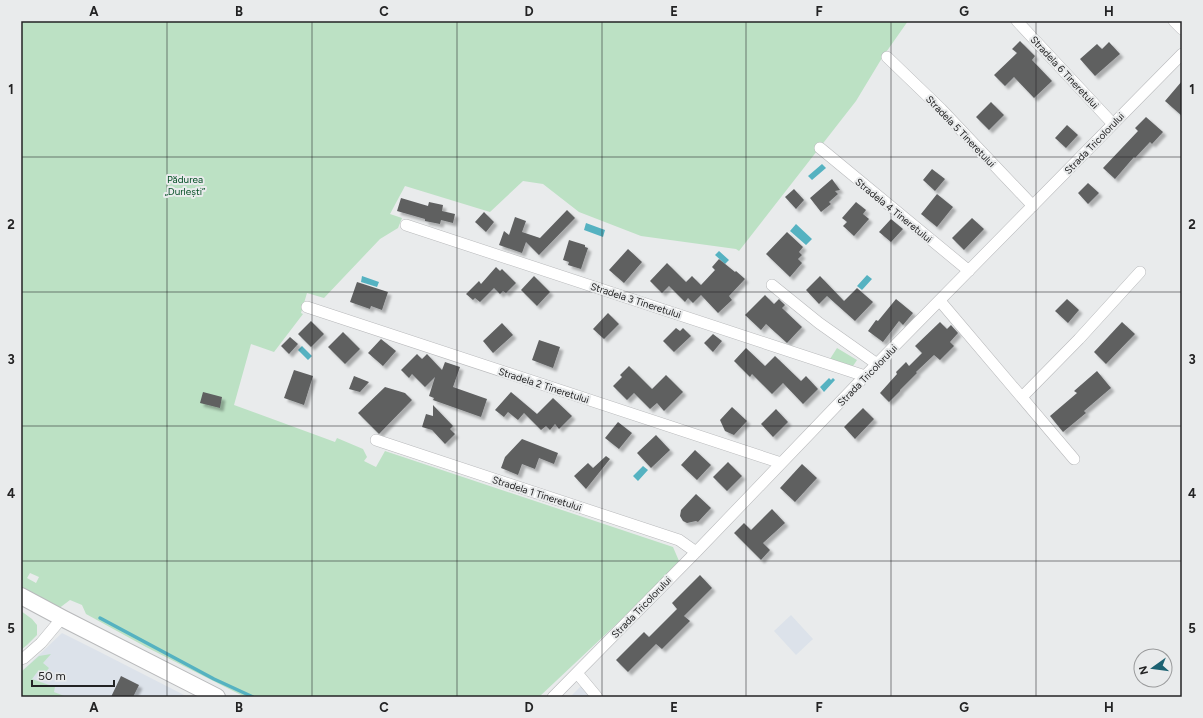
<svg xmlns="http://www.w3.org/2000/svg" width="1203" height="718" viewBox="0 0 1203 718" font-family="Figtree,sans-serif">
  <defs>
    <filter id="shadow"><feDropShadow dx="3.5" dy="3.5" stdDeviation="1" flood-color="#0004"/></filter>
  </defs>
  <rect width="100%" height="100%" fill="#e9ebec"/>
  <path fill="#dce2ea" d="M791,615L813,639L796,655L774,631Z
    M62,633L96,650L188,697H67L53,692L55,687L21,676V672Z
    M583,684L593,697H570Z"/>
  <path fill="#bce1c4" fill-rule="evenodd" d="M21,21H908L882,58L856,101L739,251L736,249L641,236L579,212L543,184L523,181L490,212L405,186L390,214L402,218L398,228L380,239L324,298L307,293L301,313L303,314L274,352L251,344L234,405L335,442L337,438L363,449L367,457L364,461L376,467L385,451L673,547L679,561L642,600L539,697H245L146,647L86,614L82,605L70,600L58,609L21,587ZM30,573L39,577L36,583L27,578Z
    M837,348L857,360L853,366L830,359Z
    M21,611L32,619L37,625V635L27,645L21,650Z
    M51,654L43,663L49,668L45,673L38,671L32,679L55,687L54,692L67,697H21V672L39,656Z"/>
  <path fill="#55b2c1" d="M822,164L826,168L812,180L808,176Z
    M586,223L605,230L603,237L584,230Z
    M796,224L812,239L806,245L790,231Z
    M719,251L729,260L725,264L715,255Z
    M867,275L872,279L862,290L857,286Z
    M362,276L379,282L377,287L361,282Z
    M302,346L312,356L308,360L298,350Z
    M829,378L831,380L833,378L835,380L824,392L820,387Z
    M643,466L648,470L638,481L633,476Z"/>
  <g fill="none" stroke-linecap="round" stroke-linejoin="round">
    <path stroke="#55b2c1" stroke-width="3.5" d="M100,618L214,679L253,697"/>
  </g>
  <path fill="#5f6061" filter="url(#shadow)" d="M1020,41L1035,56L1032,60L1052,81L1034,98L1014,77L1005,86L994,75L1017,53L1012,49Z
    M1109,42L1120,54L1095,76L1080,59L1097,44L1102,49Z
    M1182,81V116L1165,101Z
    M991,102L1004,115L989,130L976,117Z
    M1146,117L1163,132L1152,144L1150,142L1135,158L1134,157L1115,179L1103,168L1138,131L1135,128Z
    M1067,125L1078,135L1066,148L1055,138Z
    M932,169L945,179L935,191L923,180Z
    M832,179L840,190L835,191L838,194L829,202L831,204L821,212L810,198Z
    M1088,183L1099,193L1088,204L1078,193Z
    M794,189L804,200L796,209L785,197Z
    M937,194L953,207L937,227L921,214Z
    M401,198L428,206L429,202L443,205L442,211L455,214L453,223L441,220L440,224L425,221V219L397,211Z
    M856,202L866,210L863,214L869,219L854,236L843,226L847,222L842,218Z
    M567,210L575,218L539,255L526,242L522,253L499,245L504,231L509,235L515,217L526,221L522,232L540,238Z
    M484,212L494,222L486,232L475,222Z
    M972,218L984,229L964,250L952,238Z
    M891,219L903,229L891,242L879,232Z
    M787,232L803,247L799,252L802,255L798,259L802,263L790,277L766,254Z
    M569,240L585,245V247L588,248L581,269L568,265L569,262L563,260Z
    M628,249L642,262L624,283L609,270Z
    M719,259L735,272L736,271L745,279L729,296L732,300L718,313L701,295L693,303L688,298L685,302L669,286L662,293L650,281L667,263L686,282L692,276L701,285L715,270L712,267Z
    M496,267L500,271L502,269L516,283L506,293L503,291L500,294L494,288L480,302L475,298L473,300L466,294L479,281L481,284Z
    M534,276L550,292L537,306L521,290Z
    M820,276L844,301L857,288L873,302L855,321L827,296L819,304L806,290Z
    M357,282L388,292L382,310L371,306L370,309L350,302Z
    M765,295L774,304L779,299L785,305L782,308L802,327L787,343L766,324L761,330L745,315Z
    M896,299L913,313L903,325L899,321L883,342L868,331L876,320L878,321Z
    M1067,299L1079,310L1068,323L1055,311Z
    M608,313L619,324L604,339L593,329Z
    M311,321L324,334L311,347L298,334Z
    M940,322L947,329L951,325L958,333L950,342L954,346L940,360L934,355L916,372L917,373L900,390V391L889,402L880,393L897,374L896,372L906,362L909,366L922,353L915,346Z
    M1122,322L1135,334L1106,364L1094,352Z
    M502,323L513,335L493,353L483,341Z
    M676,328L680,331L683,328L691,336L674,352L663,341Z
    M343,332L360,349L345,364L328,347Z
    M713,334L722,341L713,352L704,343Z
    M290,337L298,344L289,354L281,346Z
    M381,339L396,351L383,366L368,353Z
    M539,340L560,347L553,368L532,360Z
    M746,348L765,366L775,356L801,381L806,376L818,389L803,404L783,383L772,394L752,374L750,377L734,361Z
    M417,354L422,359L427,354L442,370L445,362L460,367L453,387L487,399L481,417L433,400L434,398L429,396L435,377L425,387L412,374L409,378L401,370Z
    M629,366L652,389L666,375L683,392L664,411L657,403L650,409L634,393L627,400L613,386L622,377L620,375Z
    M294,370L313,376L304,405L284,398Z
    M1097,371L1111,388L1084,411L1086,413L1063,432L1050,416L1077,393L1074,391Z
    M354,376L369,382L360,392L349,389Z
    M385,387L405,393L412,400L379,434L358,413Z
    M203,392L222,397L220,408L200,403Z
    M511,392L537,414L553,398L572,416L559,429L555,424L550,430L546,426L541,430L524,413L518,420L508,412L504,417L495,410Z
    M433,405L453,426L450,429L455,434L445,444L432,430L422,427L426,414L433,416Z
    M732,407L747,421L734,435L725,431L720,420Z
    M863,408L874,419L855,439L844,427Z
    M776,409L788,422L773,437L761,424Z
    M618,422L632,433L619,449L605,438Z
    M656,435L670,450L651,468L637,453Z
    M522,439L558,453L554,464L539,458L535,469L522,464L518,475L501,468L505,457Z
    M695,450L711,465L697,480L681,465Z
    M606,456L610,459L586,489L574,476L588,463L593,468Z
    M728,462L742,476L727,491L713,477Z
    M802,464L817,478L795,502L780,488Z
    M696,494L711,508L698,522L696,521L687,523L683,521L680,516L681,510Z
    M772,509L785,523L763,543L770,550L761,560L734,533L744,523L751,530Z
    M700,575L712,588L684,616L690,621L662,649L656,644L628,672L616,660L644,632L649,637L677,609L672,603Z
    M121,676L139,685L133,697H111Z"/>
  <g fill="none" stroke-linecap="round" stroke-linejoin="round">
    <g stroke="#b8b9bb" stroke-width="12">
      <path id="minor" d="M1017,21L1113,124
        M1174,21L1182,29
        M887,57L941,109L1033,206
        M820,148L969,271
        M406,225L865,376
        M772,285L819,323L877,364
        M940,301L1074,459
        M307,307L781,463
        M1022,397L1079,339L1140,272
        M376,440L679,540L696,552
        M21,659L24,658L41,643L62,618
        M577,673L597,697
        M553,697L696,552L865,376L1182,54"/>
    </g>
    <g stroke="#b8b9bb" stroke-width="18">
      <path id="highway" d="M21,596L62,618L217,697"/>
    </g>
    <use href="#minor" stroke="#fff" stroke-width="11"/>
    <use href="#highway" stroke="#fff" stroke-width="16"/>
  </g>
  <path fill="none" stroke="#232324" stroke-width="1" stroke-opacity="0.55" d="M167,21V697M312,21V697M457,21V697M602,21V697M746,21V697M891,21V697M1036,21V697M21,157H1182M21,292H1182M21,426H1182M21,561H1182"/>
  <g text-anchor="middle" stroke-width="4" stroke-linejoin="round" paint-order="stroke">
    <g font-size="10" fill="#232324" stroke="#e9ebec">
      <text transform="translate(1065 72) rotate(47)" y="4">Stradela 6 Tineretului</text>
      <text transform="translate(961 131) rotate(46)" y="4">Stradela 5 Tineretului</text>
      <text transform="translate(1094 143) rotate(-46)" y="4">Strada Tricolorului</text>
      <text transform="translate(894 210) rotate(39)" y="4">Stradela 4 Tineretului</text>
      <text transform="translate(636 300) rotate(18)" y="4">Stradela 3 Tineretului</text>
      <text transform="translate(867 375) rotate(-46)" y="4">Strada Tricolorului</text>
      <text transform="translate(544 385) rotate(18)" y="4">Stradela 2 Tineretului</text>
      <text transform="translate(537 493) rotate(18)" y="4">Stradela 1 Tineretului</text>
      <text transform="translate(641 607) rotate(-46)" y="4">Strada Tricolorului</text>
    </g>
    <g font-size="10" fill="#064f26" stroke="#e9ebec">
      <text x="185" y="183">Pădurea<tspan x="185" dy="12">„Durlești”</tspan></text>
    </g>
  </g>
  <rect width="1203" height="718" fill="none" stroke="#e9ebec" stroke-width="44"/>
  <g transform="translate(1153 668) rotate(256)"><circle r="19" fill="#e9ebec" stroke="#9a9b9c"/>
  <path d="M0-3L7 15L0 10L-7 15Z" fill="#1c6272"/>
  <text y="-6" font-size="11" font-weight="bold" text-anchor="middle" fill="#232324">N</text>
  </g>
  <path d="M32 680v6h82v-6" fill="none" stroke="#232324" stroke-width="2"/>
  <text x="38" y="680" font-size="12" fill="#232324" stroke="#e9ebec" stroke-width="3" paint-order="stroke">50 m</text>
  <rect x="22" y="22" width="1159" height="674" fill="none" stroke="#232324" stroke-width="1.5"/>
  <g font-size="13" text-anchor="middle" font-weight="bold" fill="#232324">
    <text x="94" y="16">A</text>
    <text x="239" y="16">B</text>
    <text x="384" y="16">C</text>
    <text x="529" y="16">D</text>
    <text x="674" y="16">E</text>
    <text x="819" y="16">F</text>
    <text x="964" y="16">G</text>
    <text x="1109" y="16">H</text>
    <text x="11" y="94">1</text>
    <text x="1192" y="94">1</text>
    <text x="11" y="229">2</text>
    <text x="1192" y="229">2</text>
    <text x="11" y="364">3</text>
    <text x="1192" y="364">3</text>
    <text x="11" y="498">4</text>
    <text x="1192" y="498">4</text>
    <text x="11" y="633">5</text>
    <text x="1192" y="633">5</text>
    <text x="94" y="712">A</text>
    <text x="239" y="712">B</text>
    <text x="384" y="712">C</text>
    <text x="529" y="712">D</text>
    <text x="674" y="712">E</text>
    <text x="819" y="712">F</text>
    <text x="964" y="712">G</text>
    <text x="1109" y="712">H</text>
  </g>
</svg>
